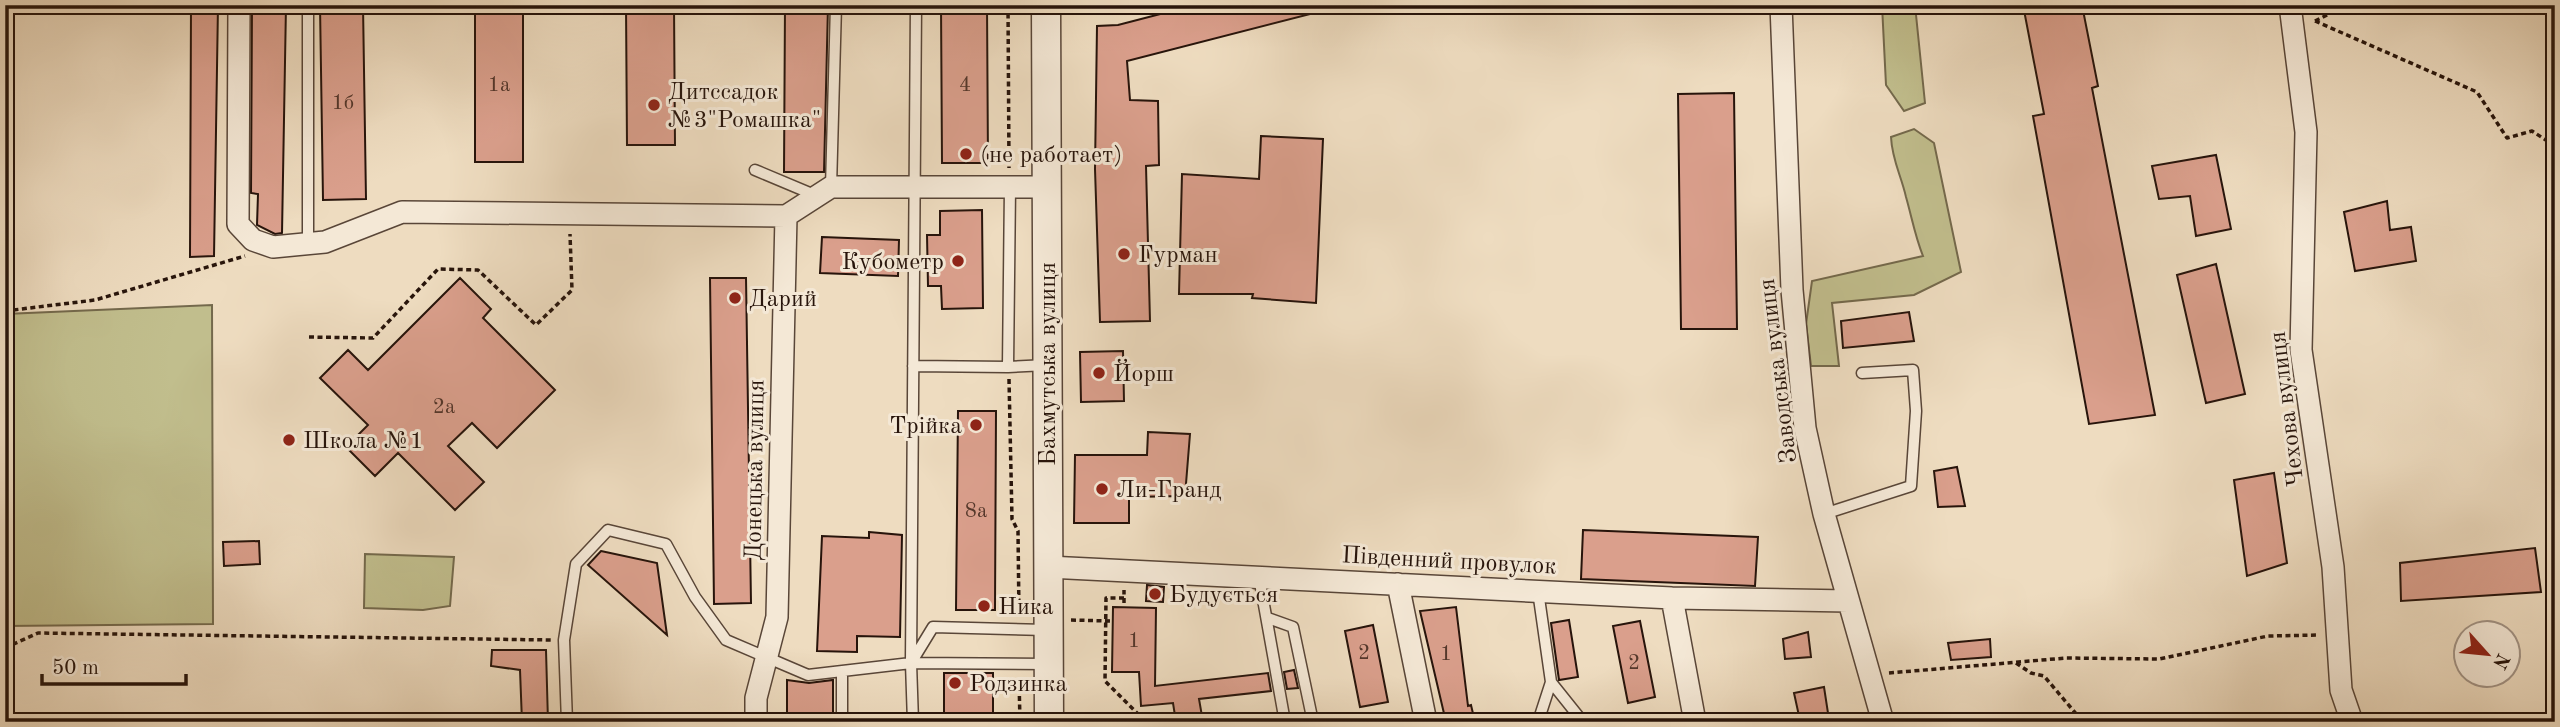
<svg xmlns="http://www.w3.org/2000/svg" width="2560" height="727" viewBox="0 0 2560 727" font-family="'Old Standard TT',serif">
  <rect width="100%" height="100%" fill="#eedcc0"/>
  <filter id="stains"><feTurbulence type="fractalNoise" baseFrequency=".00286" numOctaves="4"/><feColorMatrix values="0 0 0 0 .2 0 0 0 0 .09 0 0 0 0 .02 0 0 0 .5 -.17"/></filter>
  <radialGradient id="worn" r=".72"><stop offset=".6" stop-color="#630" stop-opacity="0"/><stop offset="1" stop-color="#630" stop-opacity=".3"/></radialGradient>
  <path fill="#c1be8d" stroke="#74694c" stroke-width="2" d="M1882,5H1915L1925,103L1904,111L1886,85Z
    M1914,129L1934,143L1961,272L1914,295L1832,303L1839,366H1811L1806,324L1812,281L1923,256C1915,236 1912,218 1906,197C1901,175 1892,160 1891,137Z
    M212,305L213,624L5,626V314Z
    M365,554L454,557L450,606L423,610L364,608Z"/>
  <path fill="#da9f8c" stroke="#27140b" stroke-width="2" d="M191,5H218L214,256L190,257Z
    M252,5H286L282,233L275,234L257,225L258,194L251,193Z
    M320,5H363L366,199L323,200Z
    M475,5H523V162H475Z
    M626,5H674L675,145H627Z
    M785,5H828L824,172H784Z
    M941,5H987L988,163H942Z
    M1195,5H1322V11L1127,61L1130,100L1158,101L1159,165L1146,166L1150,321L1100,322L1095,169L1097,26L1118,25Z
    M2023,5H2082L2098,86L2092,88L2155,415L2089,424L2033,116L2044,114Z
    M1734,93L1737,329H1681L1678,94Z
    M1261,136L1323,139L1316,303L1252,298L1253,294H1179L1182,174L1259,179Z
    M2216,155L2231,229L2196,236L2190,196L2159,199L2152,166Z
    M2387,201L2390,230L2411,227L2416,261L2355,271L2344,212Z
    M982,210L983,308L942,309L941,286H928L927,235H940V211Z
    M822,237L899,240L898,276L820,273Z
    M2216,264L2245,394L2206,403L2177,275Z
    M460,278L491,309L483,318L555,390L497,448L472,423L448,446L484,482L455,510L398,453L375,476L346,447L368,425L320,378L348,350L368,370Z
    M710,278H746L751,603L714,604Z
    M1909,312L1914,341L1843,348L1841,321Z
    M1123,351L1124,401L1081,402L1080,352Z
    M958,411H996L995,610H956Z
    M1148,432L1190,434L1185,496L1129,497V523H1074L1075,455H1147Z
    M1957,467L1965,506L1938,507L1934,471Z
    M2274,473L2287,563L2247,576L2234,480Z
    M1583,530L1758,537L1755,586L1581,579Z
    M869,532L902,535L900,637L857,636V652L817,651L822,536L869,538Z
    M259,541L260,564L224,566L223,542Z
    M2535,548L2541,592L2401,601L2400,563Z
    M601,551L657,563L667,635L588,565Z
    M1147,585L1164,587L1163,602L1146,601Z
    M1113,607L1156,608L1155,686L1268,673L1271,691L1199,699L1203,722H1176L1173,703L1141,706L1139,672H1112Z
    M1456,607L1468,706L1471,705L1475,722H1446L1420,611Z
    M1569,620L1578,677L1559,680L1551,623Z
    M1640,621L1655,697L1628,703L1613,626Z
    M1373,625L1388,702L1360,707L1345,631Z
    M1808,632L1811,657L1785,659L1783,639Z
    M1990,639L1991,657L1951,660L1948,643Z
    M492,650H546L548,722H522L520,670L491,666Z
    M1294,670L1298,688L1287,689L1284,672Z
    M944,673H993V722H944Z
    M787,680L809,683L833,680V722H787Z
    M1824,687L1828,713L1799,716L1794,693Z"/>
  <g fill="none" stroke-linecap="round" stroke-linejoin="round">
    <g stroke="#594638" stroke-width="13">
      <path id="service" d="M755,170L817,196
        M831,187L836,5
        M1010,187L1008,367L1047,365
        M308,244V5
        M913,366L1008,367
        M1824,514L1911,486L1916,411L1913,370L1862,373
        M1259,577L1285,722
        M1538,591L1551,682L1538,722
        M1268,618L1293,627L1313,722
        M911,663L1048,664
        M842,671V722
        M1551,682L1583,722
        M567,722L564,640L576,564L608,530L666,544L695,597L726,640L808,675L911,663L933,627L1046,630
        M913,722L911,663L916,5"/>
    </g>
    <g stroke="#594638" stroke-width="24">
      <path id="minor" d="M239,5L238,224L253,240L273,247L325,242L402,212L786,216L831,187H1046
        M1781,5L1792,290L1805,428L1824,514L1883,722
        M2290,5L2306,132L2301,350L2333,567L2341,690L2352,722
        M1048,567L1672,598L1848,601
        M1398,584L1426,722
        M1672,598L1695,722
        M756,722V698L777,617L786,216"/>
    </g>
    <g stroke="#594638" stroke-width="31">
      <path id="tertiary" d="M1046,5L1049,722"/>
    </g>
    <path stroke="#27140b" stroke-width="3.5" stroke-dasharray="5 3.5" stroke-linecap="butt" d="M1008,5L1009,168
      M2315,21L2477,92L2507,138L2532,131L2555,146
      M2315,21L2347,5
      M5,311L95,300L245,256
      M309,337L373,338L438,269L478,270L536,325L572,290L570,234
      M1009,379L1012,519L1018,531L1019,615
      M1124,598H1106L1105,681L1138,714V722
      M1124,603V590
      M1071,620L1110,621
      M5,648L38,633L552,640
      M2016,663L2031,673L2044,676L2083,722
      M1889,673L2066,658L2159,659L2268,636L2319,635
      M1019,679L1020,722"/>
    <use href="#service" stroke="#f4e8d6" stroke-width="10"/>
    <use href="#minor" stroke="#f4e8d6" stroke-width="21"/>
    <use href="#tertiary" stroke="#f4e8d6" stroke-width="28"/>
  </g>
  <g fill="#8f2418" stroke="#f4e8d6" stroke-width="2.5">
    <circle cx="654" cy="105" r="7"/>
    <circle cx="966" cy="154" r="7"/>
    <circle cx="1124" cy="254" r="7"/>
    <circle cx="958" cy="261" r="7"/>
    <circle cx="735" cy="298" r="7"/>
    <circle cx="1099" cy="373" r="7"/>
    <circle cx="976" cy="425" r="7"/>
    <circle cx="289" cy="440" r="7"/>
    <circle cx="1102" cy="489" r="7"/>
    <circle cx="1155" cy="594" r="7"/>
    <circle cx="984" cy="606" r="7"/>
    <circle cx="955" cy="683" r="7"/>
  </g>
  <g text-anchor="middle" stroke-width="6" stroke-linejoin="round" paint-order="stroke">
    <g font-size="21" fill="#54372b">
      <text x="499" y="91">1а</text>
      <text x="965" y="91">4</text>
      <text x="343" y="109">1б</text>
      <text x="444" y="413">2а</text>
      <text x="976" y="517">8а</text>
      <text x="1134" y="647">1</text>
      <text x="1364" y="659">2</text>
      <text x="1446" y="660">1</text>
      <text x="1634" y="669">2</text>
    </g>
    <g font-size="24" fill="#27140b" stroke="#f4e8d6" text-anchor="start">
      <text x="668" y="99">Дитссадок<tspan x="668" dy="28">№3"Ромашка"</tspan></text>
      <text x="980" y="162">(не работает)</text>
      <text x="1138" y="262">Гурман</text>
      <text x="944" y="269" text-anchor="end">Кубометр</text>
      <text x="749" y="306">Дарий</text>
      <text x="1113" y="381">Йорш</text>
      <text x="962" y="433" text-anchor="end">Трійка</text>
      <text x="303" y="448">Школа №1</text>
      <text x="1116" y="497">Ли-Гранд</text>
      <text x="1169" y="602">Будується</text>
      <text x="998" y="614">Ника</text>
      <text x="969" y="691">Родзинка</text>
    </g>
    <g font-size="24" fill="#27140b" stroke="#f4e8d6">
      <text transform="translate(1047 364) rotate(-90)" y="8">Бахмутська вулиця</text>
      <text transform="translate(1777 371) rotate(-97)" y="8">Заводська вулиця</text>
      <text transform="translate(2286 409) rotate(-97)" y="8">Чехова вулиця</text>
      <text transform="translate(754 470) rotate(-89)" y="8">Донецька вулиця</text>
      <text transform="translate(1449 560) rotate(3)" y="8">Південний провулок</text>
    </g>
  </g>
  <rect width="2560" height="727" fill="none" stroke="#eedcc0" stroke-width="28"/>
  <rect x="7" y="7" width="2546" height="713" fill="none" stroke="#27140b" stroke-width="3.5"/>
  <rect x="14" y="14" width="2532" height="699" fill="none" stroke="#27140b" stroke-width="2"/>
  <g transform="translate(2487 654) rotate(117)"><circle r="33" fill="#f4e8d6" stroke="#a29385" stroke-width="2"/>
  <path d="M0-5L12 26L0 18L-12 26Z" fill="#8f2418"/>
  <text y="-10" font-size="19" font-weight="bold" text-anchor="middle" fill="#27140b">N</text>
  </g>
  <path d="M42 674v10h144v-10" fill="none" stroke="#27140b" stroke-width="3.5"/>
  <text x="52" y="674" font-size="21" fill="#27140b" stroke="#f4e8d6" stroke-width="5" paint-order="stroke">50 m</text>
  <rect width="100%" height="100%" filter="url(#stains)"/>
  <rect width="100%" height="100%" fill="url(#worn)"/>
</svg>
